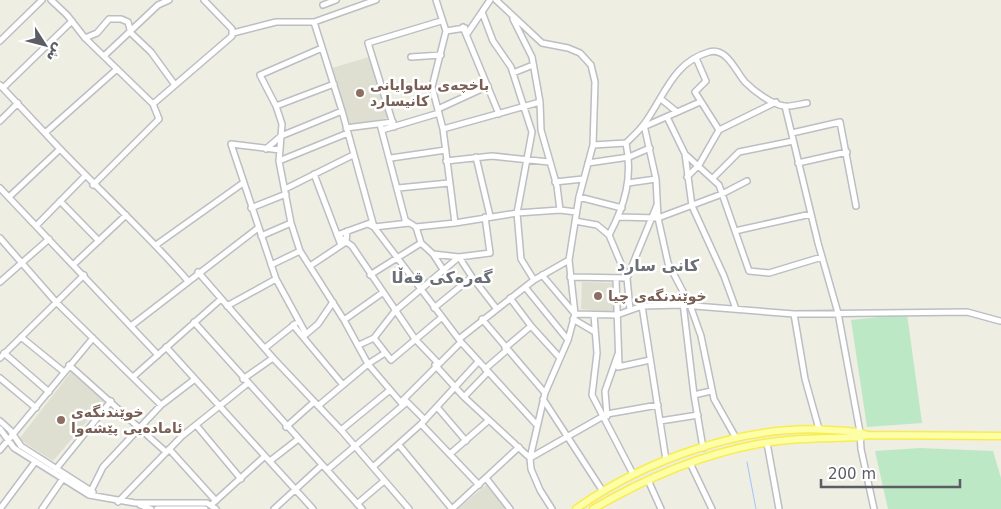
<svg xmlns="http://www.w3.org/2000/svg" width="1001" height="509" viewBox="0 0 1001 509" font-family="'DejaVu Sans',Vazirmatn,sans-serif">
  <rect width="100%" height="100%" fill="#eeeee2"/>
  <path fill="#deded1" d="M369,57L388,118L350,125L332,68Z
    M582,282L614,283V312L581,309Z
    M71,372L105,400L53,461L19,439Z
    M487,484L505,509H458Z"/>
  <path fill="#bde8c5" d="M907,314L922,423L867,427L851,320Z
    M920,448L993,451L1001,478V509H888L875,451Z"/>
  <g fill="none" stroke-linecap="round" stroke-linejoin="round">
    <path stroke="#a1c4ff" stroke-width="1" d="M747,462L756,509"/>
    <g stroke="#bcbec4" stroke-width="8">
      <path id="minor" d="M51,0L67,15L85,38L153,104L232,36V29L204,0
        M436,0L446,31L432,87L443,129L455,223
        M496,0L542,43L568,48L580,53L591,65L595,82L593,145L579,197L569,260L575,314L568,340L545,393L530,458L531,469L540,490L552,509
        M323,5L336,0
        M482,12L493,41L511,67L532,132L517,213L521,259L534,280
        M513,19L532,57L540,102L541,130L557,186L560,210
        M314,22L376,0
        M463,27L499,114
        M446,31L465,28
        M233,33L276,22H314L342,111L374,227L461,342L537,425
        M467,34L490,0
        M85,38L97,33L109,19H121L128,22L131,33L151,52L175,85
        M0,41L42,0
        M322,48L260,75L276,106L282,124L279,161L291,223L300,251L344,320L368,364L403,405
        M104,56L158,5L169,0
        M411,57L441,55
        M696,58L706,81L695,92L719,130
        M117,69L45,133C92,184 143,229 188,281
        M513,73L533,65
        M0,85L45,133
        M3,88L72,21
        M661,99L677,112
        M276,106L334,84
        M785,106L818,243L838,313L860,432L861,449L874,509
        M438,109L488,86
        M667,117L685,154L692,206L724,276L736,309
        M0,121L18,103
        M380,124L406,223
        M644,125L656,179L658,218L668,263L690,305L701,336L714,399L736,438
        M394,127L368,43L441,21
        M346,128L393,122
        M641,128L700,102
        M443,129L540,102
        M382,130L439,113
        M792,133L840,122L856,206
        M593,145L626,143C632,137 639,131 644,124C664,97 673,62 709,52C727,47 736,72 745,82C754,91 771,104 784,106C791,107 800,104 807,103
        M266,149L281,136L342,111
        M280,150L231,144L276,279L306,334
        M686,155L719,185L735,231L811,214
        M476,157L490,216
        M391,158L446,150
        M279,161L348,133
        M446,161L492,156L549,162
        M588,163L629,157L650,148
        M798,163L847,152
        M314,174L341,245
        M687,177L699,165L719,130L776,102
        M713,178L739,152L793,141
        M555,182L583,179
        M628,183L656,179
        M93,185L159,119L153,104
        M0,188L158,355
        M398,188L449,183
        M285,189L353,155
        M9,197L60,149
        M579,197L622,208
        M60,201L99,241
        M251,208L286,194
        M618,217L658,218L722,194L747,181
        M405,220L416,227L455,223L517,213L560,210L576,212
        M575,221L597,225L609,235L627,278L630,310
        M368,224L374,227L409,223
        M36,226L85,176
        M416,227L421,243L433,254L444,271
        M735,231L749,271L769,273L822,257
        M337,235L352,246L415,339L438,363
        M337,235L370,223
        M609,235C625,205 633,177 626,143
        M261,236L291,223
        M0,238L56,302L161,405
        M156,245L243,183
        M433,254L459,257L490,253L485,217
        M73,265L126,215
        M271,265L300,251
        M310,266L346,242L347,231
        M198,272L273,358L341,430L409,509
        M370,275L421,243
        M542,275L575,314L617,315L642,306L682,305L794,314L967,312L1000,321
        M570,277L627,278
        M627,278L657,205
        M616,279L619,366
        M0,282L49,239
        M525,287L568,340
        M510,298L531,326L560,358
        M683,303L694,395L703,448
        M227,306L276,279
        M642,306L666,460
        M434,308L472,277
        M794,314L805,379L819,429
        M594,315L597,353L592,395L633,474
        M482,319L545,393
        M573,319L595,332
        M344,320L382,293
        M194,322L362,509
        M293,325L343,385
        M131,326L258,228
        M305,335L318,324L333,302
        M21,337L64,372
        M374,338L391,360L441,318
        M459,339L534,280L569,260
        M359,345L374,338L395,311L459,257L472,277L496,308
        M166,347L313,509
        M265,348L295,324
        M505,348L531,326
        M4,353L49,392
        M0,358L84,275
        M69,365L166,452
        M435,365L464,397
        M618,367L650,360
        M485,369L507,350
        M488,372L464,397L530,458L607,414L658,405
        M133,377L221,299
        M0,378L36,408
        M243,379L273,358
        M694,395L711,391
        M543,399L602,490
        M406,401L425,420
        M401,402L461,342
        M318,406L368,364L385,353
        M437,407L466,441
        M607,416L605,391L618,354
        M0,421L10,430L21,446L93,492
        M660,421L698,415
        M421,424L479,485
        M196,425L241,479
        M286,427L314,402
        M0,429L14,448L89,495L135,503H207L216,509
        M341,430L390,390
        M767,443L779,509
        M399,445L452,509
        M169,449L216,501
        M0,450L93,338
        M450,454L489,420
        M270,461L297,440
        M690,463L712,509
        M373,467L421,424L478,362
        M56,469L111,401
        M327,470L407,402
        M486,478L510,509
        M648,480L661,509
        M89,495L103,467L161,405L195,379
        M118,502L182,436L247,384
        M357,504L384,481
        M140,505L151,509
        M211,505L265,456
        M0,509L35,462
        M42,509L64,477
        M157,509H205
        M274,509L322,465
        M452,509L519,447"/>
    </g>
    <g stroke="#faec50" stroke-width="9">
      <path id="major" d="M576,509C644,460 745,424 829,430C842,431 855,430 867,435
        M593,509C644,479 699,455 758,444C792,438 826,438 861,437L867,435L1001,436"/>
    </g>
    <use href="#minor" stroke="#fff" stroke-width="5"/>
    <use href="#major" stroke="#fcffa6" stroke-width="6"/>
  </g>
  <g fill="#8d6e63" stroke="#fff" stroke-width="2">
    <circle cx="360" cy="93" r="5"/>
    <circle cx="598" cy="296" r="5"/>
    <circle cx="61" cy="420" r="5"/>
  </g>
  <g text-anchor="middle" stroke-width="5" stroke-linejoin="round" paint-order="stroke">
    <g font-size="14" font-weight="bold" fill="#785e54" stroke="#fff" text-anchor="start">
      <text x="370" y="90">باخچەی ساوایانی<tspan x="370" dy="16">کانیسارد</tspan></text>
      <text x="608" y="301">خوێندنگەی چیا</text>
      <text x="71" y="417">خوێندنگەی<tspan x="71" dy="16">ئامادەیی پێشەوا</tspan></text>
    </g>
    <g font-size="16" font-weight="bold" fill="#6b6f76" stroke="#fff">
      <text x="658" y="271">کانی سارد</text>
      <text x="442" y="283">گەرەکی قەڵا</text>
    </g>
  </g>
  <g transform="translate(45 45) rotate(126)" stroke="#ffffff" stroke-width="4" paint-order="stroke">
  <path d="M0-4L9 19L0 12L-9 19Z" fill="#5a5d64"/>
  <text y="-8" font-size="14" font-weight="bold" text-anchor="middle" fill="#5a5d64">ش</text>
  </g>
  <path d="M821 479v8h139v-8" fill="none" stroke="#5a5d64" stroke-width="2.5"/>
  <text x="828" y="479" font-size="15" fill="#5a5d64" stroke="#ffffff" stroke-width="4" paint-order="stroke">200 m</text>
</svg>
